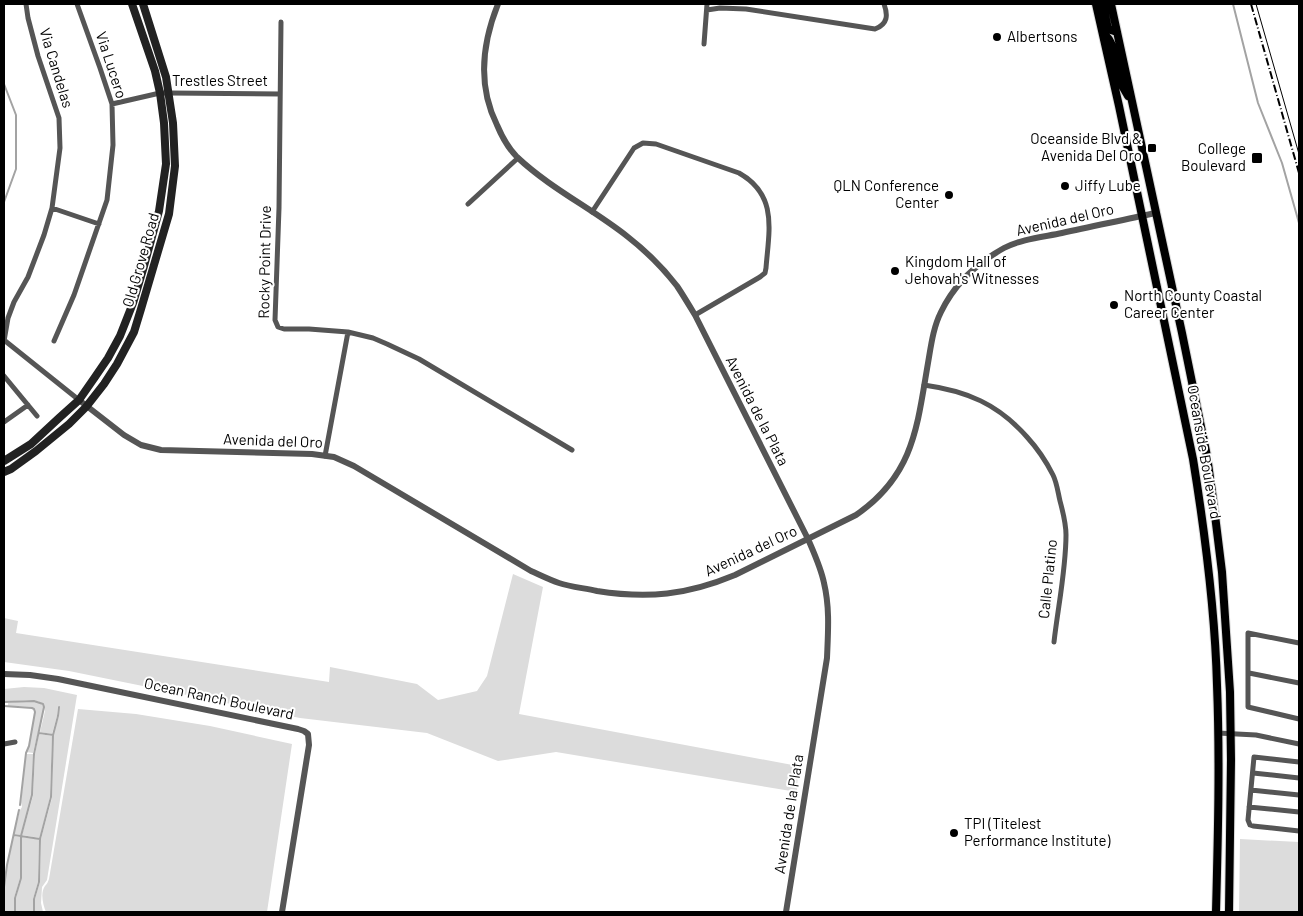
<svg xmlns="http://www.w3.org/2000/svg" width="1303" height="916" viewBox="0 0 1303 916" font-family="Barlow,sans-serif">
  <rect width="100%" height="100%" fill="#fff"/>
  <path fill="#dcdcdc" d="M513,574L543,587L519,714L798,766L797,792L556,752L498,761L427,733L300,718L69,671L4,662V618L18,621L16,633L329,682L330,667L417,684L438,700L477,691L487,676Z
    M24,687L44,688L77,695L47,880L42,887L41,903L43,912H35V899L40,882L41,839L52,798L53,735L59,716V706H58L57,716L52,734L40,732L45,711L43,704C31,696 17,703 4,701V689Z
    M25,701C32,701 40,701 44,707L33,753L26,752L29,746L35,712V709L32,707L8,706V703Z
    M78,709L136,714L210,726L292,744L267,912H46C43,905 40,893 45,886C47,884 48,882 49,879Z
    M39,734L52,736L50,797L40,838L22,835L33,796L35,754Z
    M26,754H33L32,795L21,835L14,834L20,810L22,807L21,802Z
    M14,836L20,837V878L14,898V912H4V889L7,865Z
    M22,837L39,839L38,882L33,899L34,912H15L16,898L21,878Z
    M1240,839L1299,842V912H1239Z"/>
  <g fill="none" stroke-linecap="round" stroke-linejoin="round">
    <path stroke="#a3a3a3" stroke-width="2" d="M1233,4L1258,103L1282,163L1299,223
      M4,84L16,115V169L4,202
      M4,702L34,701L43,704L44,707L34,754L32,795L21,836V878L15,898V912
      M4,706L32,708L34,709L35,712L29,746L26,753L20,805
      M39,733L53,735
      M14,835L40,839
      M4,887L7,865L19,810
      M34,912V899L39,882L40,839L51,797L53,735L58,716L59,707"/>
    <g stroke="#dbdbdb" stroke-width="10">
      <path id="primary" d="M1096,4L1119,106L1193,459C1205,533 1215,609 1217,685C1220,761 1218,836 1216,912
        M1103,4L1108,29L1117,32
        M1111,4L1182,333L1207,456L1213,499L1222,572L1230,692L1231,760L1229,912
        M1104,34C1116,42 1116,69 1121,82C1122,87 1126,92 1128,96"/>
    </g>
    <path stroke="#555" stroke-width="5" d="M707,10L720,8L746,9L875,29C888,24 888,15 884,4
      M281,22L279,208L275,320L278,327L284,329H309L348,332L373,338L387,344L419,359L572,450
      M704,44L707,4
      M112,104L160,93H169L280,94
      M468,204L518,158
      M52,208L99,224
      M592,212L634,148L643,143L656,144L739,173C778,195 769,230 766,268L765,273L760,277L695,315
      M4,340L79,400
      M4,341L8,318L14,302L28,277L44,235L52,208L60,148L59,118L38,56L28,18L26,4
      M54,341L74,295L107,200L113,145L112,104L100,68L77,4
      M4,376L37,416
      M924,385C967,391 998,404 1027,437C1038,449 1046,461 1053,475C1057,483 1058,493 1060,501C1063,512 1066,523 1066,535C1066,569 1058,607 1054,642
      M4,422L28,405
      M325,456L348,332
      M1299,643L1248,633V707L1299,719
      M1249,673L1299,683
      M1218,733L1256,735L1299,744
      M4,744L15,742
      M1299,762L1254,757L1248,820L1250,825L1253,826L1299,831
      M1253,773L1299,778
      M1251,790L1299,795
      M1249,807L1299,812"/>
    <path stroke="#555" stroke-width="6" d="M498,4C482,44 477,85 497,125C502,137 508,148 517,157C551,189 593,209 628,237C646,251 663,268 677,286C683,295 689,305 695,315L808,539C814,553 821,568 824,583C830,608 828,633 827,658L786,912
      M79,400L124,435L141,445L161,450L312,454L334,457L354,466L531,571C540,575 550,580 559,583C571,587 584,588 597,591C648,599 687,595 735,575L856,515C914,475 917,427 928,363C931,346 933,328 941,312C954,285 977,263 1004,248C1021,239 1043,237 1062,233C1093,226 1124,220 1155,213
      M4,674L30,675L58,679L298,729L304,731L308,734L309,745L282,912"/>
    <path stroke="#222" stroke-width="8" d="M4,461L31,444L59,418L79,400L95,377L108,358L120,336L133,303L144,266L159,211L166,164L164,123L160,93L155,71L132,4
      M4,472L11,469L36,451L69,424L86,407L104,384L117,364L134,332L141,309L169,214L175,166L173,123L166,77L143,4"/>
    <use href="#primary" stroke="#000" stroke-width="8"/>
    <path stroke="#000" stroke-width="1" d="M1256,4L1299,154"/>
    <path stroke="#000" stroke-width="2" stroke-dasharray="8 2.5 1 2.5" stroke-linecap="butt" d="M1251,4L1299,173"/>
  </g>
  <g fill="#000" stroke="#fff" stroke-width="2">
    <circle cx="997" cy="37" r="5"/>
    <rect x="1147" y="143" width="10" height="10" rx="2.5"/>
    <rect x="1251" y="152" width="12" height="12" rx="2.5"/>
    <circle cx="1065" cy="186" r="5"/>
    <circle cx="949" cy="195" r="5"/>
    <circle cx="895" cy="271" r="5"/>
    <circle cx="1114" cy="305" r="5"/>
    <circle cx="954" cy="833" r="5"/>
  </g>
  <g text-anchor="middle" stroke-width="4" stroke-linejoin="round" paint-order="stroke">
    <g font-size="15" fill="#000" stroke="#fff" text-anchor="start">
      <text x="1007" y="42">Albertsons</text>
      <text x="1142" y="144" text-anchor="end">Oceanside Blvd &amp;<tspan x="1142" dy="17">Avenida Del Oro</tspan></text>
      <text x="1246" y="154" text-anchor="end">College<tspan x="1246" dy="17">Boulevard</tspan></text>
      <text x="939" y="191" text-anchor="end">QLN Conference<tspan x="939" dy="17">Center</tspan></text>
      <text x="1075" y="191">Jiffy Lube</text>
      <text x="905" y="267">Kingdom Hall of<tspan x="905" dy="17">Jehovah's Witnesses</tspan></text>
      <text x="1124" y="301">North County Coastal<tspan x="1124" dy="17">Career Center</tspan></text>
      <text x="964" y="829">TPI (Titelest<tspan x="964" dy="17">Performance Institute)</tspan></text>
    </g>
    <g font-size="15" fill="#000" stroke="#fff">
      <text transform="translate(111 65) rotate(72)" y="5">Via Lucero</text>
      <text transform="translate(56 68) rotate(73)" y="5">Via Candelas</text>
      <text x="220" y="86">Trestles Street</text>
      <text transform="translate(1065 220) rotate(-13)" y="5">Avenida del Oro</text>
      <text transform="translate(141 260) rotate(-74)" y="5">Old Grove Road</text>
      <text transform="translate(265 262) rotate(-89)" y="5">Rocky Point Drive</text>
      <text transform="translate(757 411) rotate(63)" y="5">Avenida de la Plata</text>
      <text transform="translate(273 441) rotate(2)" y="5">Avenida del Oro</text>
      <text transform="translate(1204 452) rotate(80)" y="5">Oceanside Boulevard</text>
      <text transform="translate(751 551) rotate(-25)" y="5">Avenida del Oro</text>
      <text transform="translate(1048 579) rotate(-84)" y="5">Calle Platino</text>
      <text transform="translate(219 699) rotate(12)" y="5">Ocean Ranch Boulevard</text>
      <text transform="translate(789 814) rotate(-81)" y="5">Avenida de la Plata</text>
    </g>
  </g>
  <rect width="1303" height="916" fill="none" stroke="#000000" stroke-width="10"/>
</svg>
